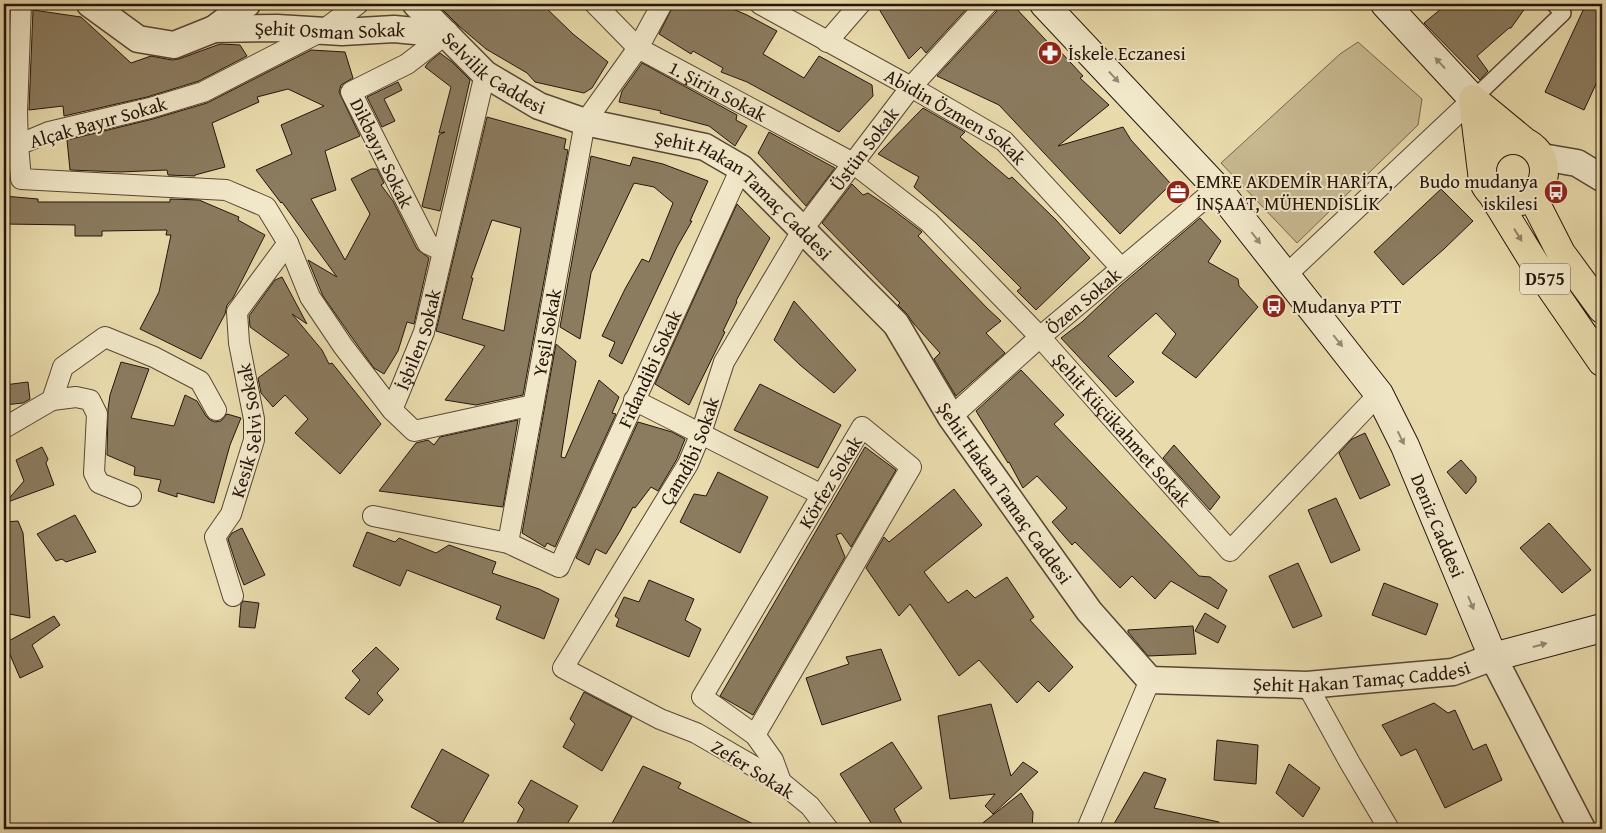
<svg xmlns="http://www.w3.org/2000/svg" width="1606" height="833" viewBox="0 0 1606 833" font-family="'Gentium Book Plus',serif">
  <rect width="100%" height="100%" fill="#e9dbac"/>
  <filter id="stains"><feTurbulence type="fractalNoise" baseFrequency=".004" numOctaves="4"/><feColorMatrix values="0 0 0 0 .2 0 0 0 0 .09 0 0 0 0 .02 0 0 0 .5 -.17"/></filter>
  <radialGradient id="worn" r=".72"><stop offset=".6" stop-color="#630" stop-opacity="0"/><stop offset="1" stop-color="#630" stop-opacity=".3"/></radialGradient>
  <path fill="#c8b991" stroke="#77664e" d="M1358,42L1422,99L1418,125L1297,243L1221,163L1340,54Z"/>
  <path fill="#8b7b5f" stroke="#26140c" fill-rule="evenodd" d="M437,4H542L573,34L608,62L592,88L584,93L535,82L527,73L486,49L459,26Z
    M674,4H721L747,15L777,31L763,54L804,78L819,56L872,85L873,96L839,132L747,82L721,72L723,68L693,51L691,54L659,34Z
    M876,4H971L926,53L921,47L909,59Z
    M999,4H1012L1057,52L1059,50L1083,76L1080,78L1109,105L1058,146L1123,127L1131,140L1171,184L1120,234L999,105L937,76L996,12Z
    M1447,4H1528L1511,28H1509L1477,56L1488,71L1480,80L1424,23Z
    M1586,4L1602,10V71L1584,110L1545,92Z
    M33,10L81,17L131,63L151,56L172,60L179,59L220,44L240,45L247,56L199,81L147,97L64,116L63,106L29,110Z
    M311,50L345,52L353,78L341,85L339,92L360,136L325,151L336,190L311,199L345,260L370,214L351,179L371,169H377L384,183L381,185L393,201L417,249L429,258L414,324L407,322L398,351L384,374L374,368L353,339L323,296L308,260L337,277L282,202L281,203L256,170L292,154L281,125L324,106L288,89L257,97L259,102L212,123L225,167L195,175V176L168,175L167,170L120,172L70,170L67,140L153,119L207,103Z
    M440,53L452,62L470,80L440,211L423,207L422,206L439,135L445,132L439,133L451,87L425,67L428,63Z
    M642,63L737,115L736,120L747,126L735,146L709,126L660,113L661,111L619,102L622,91Z
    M398,82L402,90L384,99L395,121L382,127L367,97Z
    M923,108L965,132L960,137L1009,179L1012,177L1056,220L1090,258L1036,310L1017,291L1021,288L976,243L914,187L919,177L878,154Z
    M487,117L566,139L564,149L568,150L523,395L476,405L445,400L485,346L436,331ZM492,220L521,228L504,331L462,319L473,278H471Z
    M769,132L835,168L806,206L758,153Z
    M591,156L630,166L633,157L663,164L708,181L690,221H692L677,247L622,364L609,356L615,342L602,336L625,289L642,259L649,262L673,203L654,187L634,183L591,273L580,339L560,327Z
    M852,184L863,195L868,193L892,209L921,231L922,232L918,236L987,308L1001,321L986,333L1005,353L956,396L934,359L940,353L914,324L907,314L898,305L900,303L822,223Z
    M1441,189L1473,221L1444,249L1403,285L1374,252Z
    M4,196L38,199V202H170V199L199,200L239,217L238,220L265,235L233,298L227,305L225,314L201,359L140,329L159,292L171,235H166L167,230L102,231V236H75V225L4,224Z
    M737,204L770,238L736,301L737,302L723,331L725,332L689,405L655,384Z
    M1200,218L1221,241L1208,262L1238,279L1239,286L1258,307L1196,378L1162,353L1176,334L1156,313L1108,356L1134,382L1116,397L1061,338L1082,322L1120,286Z
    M282,277L307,324L292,314L322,350L329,364L332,363L381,424L340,474L295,433L308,419L285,395L273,407L261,393L258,378L289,355L250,327L249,316L275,280Z
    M794,301L856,370L834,393L800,365L774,340Z
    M556,344L576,361L561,457L565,458L599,380L619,397L612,413L616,414L555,547L547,543L545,547L522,533Z
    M121,362L149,369L131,418L174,426L185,395L197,401L206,416L210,420L215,422L221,421L227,414L241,418L230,445L214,503L177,493V497L158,491L161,480L134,475L135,467L107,455L108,409L110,395Z
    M1021,370L1064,415L1054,424L1199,576L1210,577L1227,590L1218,609L1171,581L1155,599L1132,576L1120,588L1075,542L1072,545L1052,522L1067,508L1037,476L1023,488L1009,462L1008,463L976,411Z
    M28,382L30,399L23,403L4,405V385Z
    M760,384L841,425L818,468L734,430Z
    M518,420L503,507L379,491L416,443L428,440L434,445L440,437Z
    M638,422L672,432L685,439L677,459L658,491L651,487L635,508L633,507L620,531L606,554L596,549L589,565L576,558Z
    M1365,433L1390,485L1360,499L1339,453L1352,439Z
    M1174,445L1220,497L1210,510L1163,458Z
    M42,447L48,459L46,463L54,485L5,503L24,481L16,460Z
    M865,447L896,470L851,547L841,533L836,535L845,557L753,715L720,696Z
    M1461,460L1476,477V482L1466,494L1447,472Z
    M718,472L768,497L740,553L680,522L694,494L706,496Z
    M954,489L982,525L924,572L948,603L967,590L975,598L1007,577L1034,617L1030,620L1073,667L1049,692L1038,681L1017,703L979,660L959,676L910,604L899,616L866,568L884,537L889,542Z
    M1336,498L1360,550L1331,563L1308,510Z
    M75,515L96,552L66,562L62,559L56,561L37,534Z
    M18,521L23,533L30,618L4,613V522Z
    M1549,523L1591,570L1562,593L1520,548Z
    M242,528L265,575L244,585L238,570L228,539L232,533Z
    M367,532L395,542L399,538L436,553L449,545L496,562L492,573L539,589L559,599L544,639L496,619L501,606L407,570L400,586L353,566Z
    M1298,563L1322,616L1293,628L1269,576Z
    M649,580L694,599L685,620L701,629L689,657L616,626L619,619L615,616L624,597L639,602Z
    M1384,583L1438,604L1426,635L1372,615Z
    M243,601L259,603L255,628L239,627L241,604Z
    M1205,613L1226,626L1218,643L1195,631Z
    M54,616L60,625L32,645L43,667L20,678L5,643Z
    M1193,626L1196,654L1148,656L1128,632V630Z
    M376,647L399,669L377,693L383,700L369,715L345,698L360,680L352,671Z
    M881,649L901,700L822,725L806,678L849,664L846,657Z
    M584,692L632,717L602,771L563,747L575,724L570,719Z
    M1434,703L1448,713L1455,710L1473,750L1486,744L1502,780L1445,808L1416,749L1401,756L1382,725Z
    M991,704L1011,776L1023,762L1038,772L993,814L985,806L995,794L950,799L938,716Z
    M1217,740L1258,745L1256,784L1214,780Z
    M892,742L922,788L894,809L905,829H875L840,774Z
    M442,749L489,775L459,829H451L411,807Z
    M1289,764L1320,788L1303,817L1276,793Z
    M643,766L681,783L678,788L764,829H609Z
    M1144,772L1166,779L1154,808L1219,822L1218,829H1111Z
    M531,780L578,806L564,829H514L524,809L518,803Z
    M1021,793L1033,812L1032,829H975Z"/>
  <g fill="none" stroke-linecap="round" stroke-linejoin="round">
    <g stroke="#574634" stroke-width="18">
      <path id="pedestrian" d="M1473,99L1563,13L1554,4"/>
    </g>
    <g stroke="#574634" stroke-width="22">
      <g id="minor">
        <path id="s1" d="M358,4L322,31L203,92L150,108L49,132L18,145L21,179L226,190L266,207L288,243L310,297L343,346L392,410L424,332L485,74"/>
        <path id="s2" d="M595,4L638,48L853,163L929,222L1040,337L1230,551L1379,394"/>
        <path id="s3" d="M760,4L911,87L1004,141L1121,268"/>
        <path d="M827,42L860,4"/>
        <path d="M18,145L17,112L21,4"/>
        <path d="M443,251L428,244L351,92L407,64L446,34"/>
        <path d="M1285,276L1473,99"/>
        <path d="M52,400L76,397L90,400L97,414L94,473L99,483L131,496"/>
        <path d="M634,400L822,495"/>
        <path d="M392,410L414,431L533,405"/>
        <path id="s4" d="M951,417L1040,337L1217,188"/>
        <path d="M4,428L52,400L63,367L105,337L154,357L200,381L216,410"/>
        <path id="s5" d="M373,516L508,543L559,567L741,168"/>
        <path id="s6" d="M508,543L585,122L638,48L662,4"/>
        <path id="s7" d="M233,596L215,537L231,514L254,440V419L239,343L237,312L288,243"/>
        <path d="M1307,685L1350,763L1389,829"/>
        <path d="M755,735L911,467L862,427L702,697L755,735L773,760L781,782"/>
        <path id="s8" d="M828,829L810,806L781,782L696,733L660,719L563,668L688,464L701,433L724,362L803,229L911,87L987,4"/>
        <path d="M1087,829L1150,680"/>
      </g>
    </g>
    <g stroke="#574634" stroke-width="29">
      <g id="tertiary">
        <path d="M90,4L138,39L174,45L214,29L247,4"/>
        <path id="s9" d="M416,4L485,74L539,106L585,122L705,147L741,168L896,324L951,417L1044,548L1089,611L1150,680L1307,685L1453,672L1493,657L1582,829"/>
        <path id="s10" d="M214,29L277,28L342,32L394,29L446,34"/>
        <path d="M1542,157L1577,163L1602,178"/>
      </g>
    </g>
    <g stroke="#26140c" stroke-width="30">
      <g id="secondary">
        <path id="s11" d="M1044,4L1217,188L1379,394L1405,446L1493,657L1602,628"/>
        <path d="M1385,4L1473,99"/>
      </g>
    </g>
    <g stroke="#26140c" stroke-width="30">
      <path id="trunk" d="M1473,99L1482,172
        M1473,99L1525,142
        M1482 171a31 31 0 1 1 62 0a31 31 0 1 1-62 0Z
        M1492,194L1540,272L1602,362
        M1532,196L1561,253L1602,309"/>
    </g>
    <use href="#pedestrian" stroke="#f1e8c9" stroke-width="15"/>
    <use href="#minor" stroke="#f1e8c9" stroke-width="20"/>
    <use href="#tertiary" stroke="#f1e8c9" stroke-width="26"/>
    <use href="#secondary" stroke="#f1e8c9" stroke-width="28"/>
    <use href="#trunk" stroke="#e9dbac" stroke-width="28"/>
  </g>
  <defs><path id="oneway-solid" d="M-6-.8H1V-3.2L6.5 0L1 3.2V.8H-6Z" transform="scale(1.25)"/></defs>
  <g fill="#968974">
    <use href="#oneway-solid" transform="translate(1440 63) rotate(-133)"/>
    <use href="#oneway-solid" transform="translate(1114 77) rotate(47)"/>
    <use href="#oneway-solid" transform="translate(1256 238) rotate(52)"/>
    <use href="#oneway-solid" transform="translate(1338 341) rotate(51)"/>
    <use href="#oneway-solid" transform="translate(1401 438) rotate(64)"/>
    <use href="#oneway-solid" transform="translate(1471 603) rotate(67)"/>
    <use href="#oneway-solid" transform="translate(1540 645) rotate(-15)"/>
  </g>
  <use fill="#918164" href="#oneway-solid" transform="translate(1518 235) rotate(58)"/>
  <defs>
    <g id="pharmacy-disc" transform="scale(1.25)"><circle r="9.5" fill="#8f2418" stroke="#f1e8c9"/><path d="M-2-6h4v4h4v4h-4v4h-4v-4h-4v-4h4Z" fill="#fff"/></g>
    <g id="office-disc" transform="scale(1.25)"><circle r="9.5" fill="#8f2418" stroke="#f1e8c9"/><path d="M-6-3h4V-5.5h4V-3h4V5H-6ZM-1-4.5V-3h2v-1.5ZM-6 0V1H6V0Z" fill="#fff"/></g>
    <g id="bus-disc" transform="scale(1.25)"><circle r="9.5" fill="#8f2418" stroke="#f1e8c9"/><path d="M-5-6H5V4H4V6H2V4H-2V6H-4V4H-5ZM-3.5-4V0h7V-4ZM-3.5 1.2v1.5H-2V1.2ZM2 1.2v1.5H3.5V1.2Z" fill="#fff"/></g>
  </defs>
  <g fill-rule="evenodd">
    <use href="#pharmacy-disc" x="1050" y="53"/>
    <use href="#office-disc" x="1178" y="192"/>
    <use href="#bus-disc" x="1556" y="192"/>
    <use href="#bus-disc" x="1274" y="306"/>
  </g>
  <g text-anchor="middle" stroke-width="4" stroke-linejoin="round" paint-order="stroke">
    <rect fill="#f1e8c9" stroke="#635445" stroke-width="1" x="1520" y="263.5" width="50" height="31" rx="4"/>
    <g font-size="18" font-weight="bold" fill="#26140c">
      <text x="1545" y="285">D575</text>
    </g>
    <g font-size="19" fill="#26140c" stroke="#f1e8c9">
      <text dy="7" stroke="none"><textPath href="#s10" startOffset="116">Şehit Osman Sokak</textPath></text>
      <text dy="7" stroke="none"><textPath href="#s9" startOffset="105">Selvilik Caddesi</textPath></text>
      <text dy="7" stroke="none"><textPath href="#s2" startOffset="152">1. Şirin Sokak</textPath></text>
      <text dy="7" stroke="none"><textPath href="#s3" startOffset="226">Abidin Özmen Sokak</textPath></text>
      <text transform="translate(98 122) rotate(-16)" y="7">Alçak Bayır Sokak</text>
      <text dy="7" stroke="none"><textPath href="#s8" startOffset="916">Üstün Sokak</textPath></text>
      <text transform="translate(382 153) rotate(64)" y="7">Dikbayır Sokak</text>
      <text dy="7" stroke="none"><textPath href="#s9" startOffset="390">Şehit Hakan Tamaç Caddesi</textPath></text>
      <text dy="7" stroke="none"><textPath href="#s4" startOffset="176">Özen Sokak</textPath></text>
      <text dy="7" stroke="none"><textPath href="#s6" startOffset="214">Yeşil Sokak</textPath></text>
      <text dy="7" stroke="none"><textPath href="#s1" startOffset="970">İşbilen Sokak</textPath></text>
      <text dy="7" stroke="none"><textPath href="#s5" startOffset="412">Fidandibi Sokak</textPath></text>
      <text dy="7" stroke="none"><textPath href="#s2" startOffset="685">Şehit Küçükahmet Sokak</textPath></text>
      <text dy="7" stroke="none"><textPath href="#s7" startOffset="176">Kesik Selvi Sokak</textPath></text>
      <text dy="7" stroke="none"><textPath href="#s8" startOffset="565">Çamdibi Sokak</textPath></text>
      <text transform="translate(830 482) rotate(-59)" y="7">Körfez Sokak</text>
      <text dy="7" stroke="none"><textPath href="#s9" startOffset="795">Şehit Hakan Tamaç Caddesi</textPath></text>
      <text dy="7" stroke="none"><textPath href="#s11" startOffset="659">Deniz Caddesi</textPath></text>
      <text dy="7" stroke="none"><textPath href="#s9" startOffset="1244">Şehit Hakan Tamaç Caddesi</textPath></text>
      <text transform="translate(753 769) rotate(32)" y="7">Zefer Sokak</text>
    </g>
    <g font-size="19" fill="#26140c" stroke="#f1e8c9" text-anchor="start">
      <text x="1068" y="60">İskele Eczanesi</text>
      <text x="1196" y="188">EMRE AKDEMİR HARİTA,<tspan x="1196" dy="22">İNŞAAT, MÜHENDİSLİK</tspan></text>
      <text x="1538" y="188" text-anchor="end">Budo mudanya<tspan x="1538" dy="22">iskilesi</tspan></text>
      <text x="1292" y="313">Mudanya PTT</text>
    </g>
  </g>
  <rect width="1606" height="833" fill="none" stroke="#e9dbac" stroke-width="20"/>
  <rect x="5" y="5" width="1596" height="823" fill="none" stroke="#26140c" stroke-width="2.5"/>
  <rect x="10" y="10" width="1586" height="813" fill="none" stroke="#26140c"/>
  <rect width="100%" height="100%" filter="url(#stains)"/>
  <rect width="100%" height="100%" fill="url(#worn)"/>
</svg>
